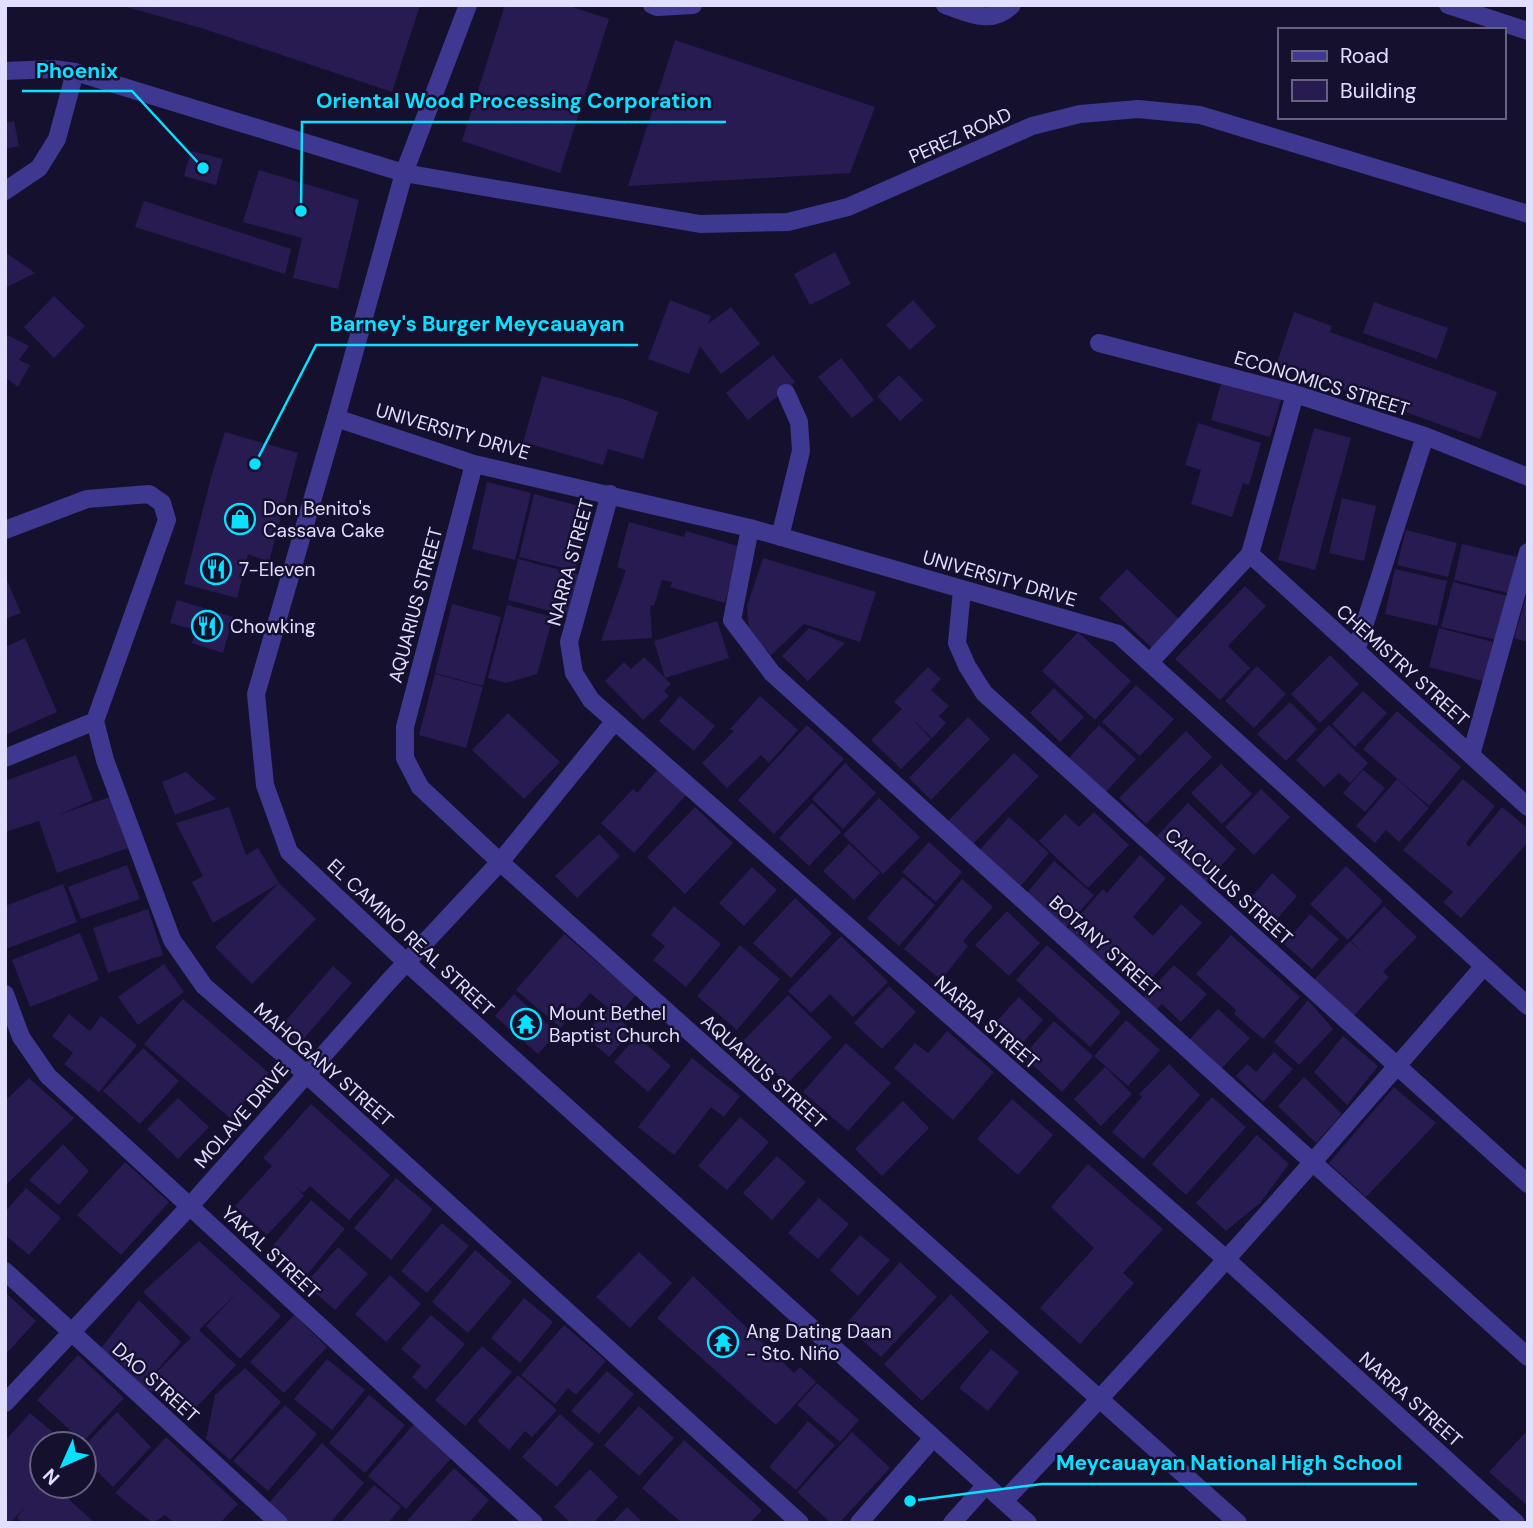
<svg xmlns="http://www.w3.org/2000/svg" width="1533" height="1528" viewBox="0 0 1533 1528" font-family="'DM Sans',sans-serif">
  <rect width="100%" height="100%" fill="#16102f"/>
  <path fill="#271b51" d="M420,5L392,92L201,28L123,6Z
    M505,5H566L609,19L560,173L462,141Z
    M675,40L875,107L850,173L628,186Z
    M14,121L19,146L5,149V123Z
    M191,151L223,159L216,185L184,176Z
    M259,170L359,200L338,289L293,278L302,238L243,222Z
    M144,201L291,249L285,274L135,227Z
    M5,252L35,273L5,288Z
    M835,252L851,284L810,305L794,274Z
    M54,296L85,326L54,358L24,327Z
    M670,300L711,316L708,324L731,307L760,344L721,374L700,346L689,374L648,359Z
    M913,300L936,326L910,350L886,325Z
    M1374,302L1448,328L1437,359L1363,333Z
    M1294,312L1332,326L1330,332L1497,392L1480,439L1276,365Z
    M5,334L29,346L19,360L30,365L18,387L5,377Z
    M773,355L795,382L748,420L726,393Z
    M841,358L874,400L852,418L818,377Z
    M899,375L923,400L900,421L877,396Z
    M542,376L623,399L658,412L643,459L608,449L603,465L523,442Z
    M1223,376L1283,393L1270,437L1211,420Z
    M1198,423L1261,443L1249,485L1243,483L1232,517L1191,504L1201,470L1185,465Z
    M1314,428L1351,438L1315,570L1278,560Z
    M225,432L298,453L269,562L248,554L237,598L184,584L212,474Z
    M487,482L531,493L515,560L472,549Z
    M534,494L590,509L575,571L519,557Z
    M1342,498L1376,506L1364,561L1329,553Z
    M629,522L684,537L686,531L741,547L725,603L670,587L672,582L662,580L654,606L650,605L652,638L601,641L626,570L617,567Z
    M1406,530L1457,543L1448,577L1397,565Z
    M1462,544L1517,557L1508,593L1454,580Z
    M763,558L876,592L860,642L804,624L771,655L749,632L747,606Z
    M518,559L580,575L569,616L508,600Z
    M1127,569L1181,621L1153,649L1099,598Z
    M1395,569L1447,581L1437,626L1385,614Z
    M5,576L21,613L5,619Z
    M1453,582L1508,596L1497,640L1441,627Z
    M1245,586L1266,606L1228,646L1250,668L1220,700L1175,659Z
    M1527,594H1528V642L1514,638Z
    M177,600L233,617L223,653L192,643L195,630L170,623Z
    M452,604L501,617L483,686L435,673Z
    M507,605L553,617L537,674L506,683L488,678Z
    M717,621L729,658L665,678L654,641Z
    M809,628L845,643L808,681L782,656Z
    M1439,628L1493,642L1483,681L1429,667Z
    M1078,632L1131,681L1095,720L1042,671Z
    M25,638L57,712L5,735V647Z
    M1330,655L1359,684L1320,723L1291,694Z
    M644,657L671,684L664,691L669,696L643,720L605,681L624,662L631,669Z
    M1257,666L1286,694L1254,728L1225,701Z
    M928,667L941,679L931,690L949,706L939,716L946,723L932,738L909,716L931,739L901,769L871,740L902,709L894,702Z
    M435,674L483,687L466,748L419,735Z
    M1136,685L1174,719L1140,756L1102,722Z
    M1054,688L1084,717L1060,742L1030,713Z
    M1363,691L1387,713L1355,747L1332,724Z
    M680,696L715,726L694,751L659,721Z
    M760,696L798,730L769,763L761,755L727,788L702,763L734,731L730,729Z
    M1290,702L1317,729L1286,761L1257,734Z
    M1397,711L1461,767L1429,806L1363,749Z
    M508,713L560,762L524,799L472,750Z
    M968,717L990,739L931,800L909,778Z
    M807,725L844,759L774,834L738,800Z
    M1099,725L1136,759L1105,793L1068,759Z
    M1329,725L1368,763L1350,783L1339,773L1324,787L1296,760Z
    M1186,731L1212,757L1146,824L1119,798Z
    M1014,753L1039,776L973,844L948,821Z
    M76,755L93,800L58,815L110,797L128,848L57,873L39,821L5,832V781Z
    M845,763L876,793L843,829L812,799Z
    M1221,764L1252,794L1222,824L1191,793Z
    M658,769L686,795L634,853L601,823L633,789L637,793Z
    M1363,770L1385,788L1365,812L1343,793Z
    M186,772L216,799L175,815L162,782Z
    M1397,779L1429,808L1399,842L1386,830L1375,843L1356,826Z
    M1463,779L1495,806L1466,843L1469,847L1502,807L1528,829V842L1461,918L1443,902L1453,892L1403,850Z
    M1261,789L1290,817L1254,855L1225,827Z
    M879,798L920,837L883,874L843,835Z
    M812,803L841,832L809,866L779,838Z
    M1188,803L1236,849L1206,882L1157,836Z
    M229,807L246,855L258,848L279,883L316,919L252,984L215,947L279,883L213,923L192,882L203,876L176,823Z
    M695,807L733,843L685,894L647,857Z
    M1094,812L1129,845L1088,888L1039,841L1065,814L1079,827Z
    M1009,817L1049,853L1019,888L978,852Z
    M599,834L620,856L577,898L555,876Z
    M929,842L962,872L936,902L902,872Z
    M849,844L880,873L854,900L823,871Z
    M1140,855L1166,878L1133,917L1153,936L1181,904L1202,923L1146,984L1113,953L1105,962L1068,929L1103,889L1107,893Z
    M1054,861L1094,895L1065,929L1025,895Z
    M127,865L140,899L81,919L68,887Z
    M1346,866L1383,901L1348,940L1310,904Z
    M752,867L777,890L744,926L719,903Z
    M1272,873L1297,896L1275,921L1250,899Z
    M903,877L935,905L899,946L867,918Z
    M962,879L993,907L963,941L968,946L941,980L904,949Z
    M63,884L77,922L6,949L5,906Z
    M795,898L832,933L791,978L753,943Z
    M674,906L721,944L686,987L653,960L665,946L651,935Z
    M1384,906L1417,937L1383,972L1389,977L1349,1021L1309,985L1350,941L1369,959L1351,941Z
    M148,909L163,955L108,973L93,928Z
    M1007,911L1040,943L1009,976L975,945Z
    M1310,914L1339,939L1312,969L1284,944Z
    M80,933L99,980L30,1007L12,960Z
    M564,934L636,995L617,1017L632,1031L609,1057L584,1035L608,1008L590,993L561,1028L516,990Z
    M1231,935L1300,997L1263,1039L1234,1014L1236,1010L1196,974Z
    M841,936L888,982L853,1017L830,994L811,1013L788,991Z
    M740,945L780,979L737,1030L697,996Z
    M1047,945L1121,1012L1090,1047L1016,980Z
    M164,964L184,992L138,1025L118,997Z
    M1174,965L1207,994L1181,1022L1162,1004L1153,1013L1140,1001Z
    M333,966L352,983L299,1044L280,1027Z
    M889,986L916,1012L882,1049L854,1023Z
    M514,994L557,1033L538,1054L495,1016Z
    M788,995L832,1037L787,1084L743,1041Z
    M1019,997L1043,1020L1018,1048L993,1025Z
    M183,999L269,1073L230,1118L144,1044Z
    M1308,1000L1333,1029L1299,1065L1274,1042Z
    M1218,1009L1250,1038L1220,1070L1188,1041Z
    M69,1014L90,1031L101,1016L137,1045L99,1092L64,1064L73,1053L52,1036Z
    M1126,1020L1160,1050L1128,1086L1094,1056Z
    M1054,1021L1093,1056L1062,1092L1023,1056Z
    M947,1031L994,1072L953,1120L894,1068L915,1043L928,1053Z
    M637,1036L671,1066L648,1092L614,1062Z
    M1343,1036L1378,1066L1347,1105L1314,1072Z
    M846,1043L891,1083L848,1131L803,1092Z
    M143,1048L179,1081L140,1124L103,1091Z
    M1274,1052L1293,1069L1263,1102L1236,1076L1247,1064L1256,1072Z
    M692,1058L740,1096L724,1117L711,1107L674,1155L638,1127Z
    M1169,1064L1200,1095L1143,1159L1112,1132L1142,1097L1139,1094Z
    M1105,1067L1132,1094L1101,1126L1074,1099Z
    M1304,1077L1342,1114L1316,1143L1278,1106Z
    M29,1078L74,1118L5,1186V1101Z
    M1394,1087L1436,1123L1366,1197L1329,1163Z
    M1212,1097L1246,1127L1186,1195L1152,1164Z
    M178,1098L209,1127L178,1159L147,1129Z
    M1012,1099L1053,1135L1018,1175L977,1139Z
    M903,1101L929,1128L882,1176L855,1149Z
    M311,1104L390,1175L349,1220L310,1186L303,1193L296,1187L304,1196L267,1235L235,1206L272,1166L263,1158Z
    M740,1117L769,1142L727,1190L698,1166Z
    M1257,1135L1289,1164L1260,1203L1226,1231L1196,1203Z
    M63,1144L89,1171L59,1205L29,1180Z
    M777,1156L806,1182L772,1220L743,1193Z
    M125,1162L169,1202L121,1255L77,1215Z
    M1088,1164L1163,1229L1123,1273L1134,1283L1080,1344L1040,1308L1094,1248L1051,1207Z
    M396,1178L433,1209L391,1260L354,1228Z
    M26,1188L61,1218L29,1255L5,1235V1212Z
    M819,1198L849,1224L818,1259L788,1233Z
    M311,1200L345,1229L305,1277L271,1248Z
    M442,1223L469,1246L427,1293L401,1271Z
    M860,1235L890,1260L858,1296L830,1270Z
    M199,1241L281,1316L240,1359L206,1326L238,1292L199,1330L236,1365L193,1411L142,1387L122,1364L101,1348L139,1300L181,1342L149,1380L191,1338L143,1292Z
    M338,1247L368,1274L335,1310L305,1284Z
    M475,1250L512,1282L468,1333L432,1302Z
    M639,1252L672,1283L630,1328L596,1297Z
    M900,1262L937,1297L881,1357L845,1325Z
    M390,1275L421,1304L386,1342L355,1314Z
    M693,1276L794,1373L800,1367L816,1382L776,1425L657,1318Z
    M5,1292L36,1321L5,1355Z
    M951,1294L989,1332L922,1401L884,1364Z
    M524,1298L553,1322L520,1363L491,1338Z
    M294,1315L327,1347L284,1393L250,1362Z
    M431,1315L465,1344L426,1390L412,1377L421,1366L401,1349Z
    M564,1325L606,1361L576,1395L568,1388L555,1404L521,1375Z
    M482,1346L512,1372L465,1426L435,1400Z
    M991,1349L1019,1372L988,1411L959,1388Z
    M78,1355L124,1398L83,1442L37,1400Z
    M327,1359L365,1390L332,1430L294,1399Z
    M245,1368L281,1402L230,1460L206,1439L215,1395Z
    M607,1371L634,1394L599,1434L571,1411Z
    M518,1375L557,1410L532,1437L525,1431L509,1450L477,1421Z
    M817,1383L859,1420L840,1442L797,1405Z
    M369,1395L405,1425L365,1473L329,1443Z
    M285,1405L317,1434L268,1491L233,1461Z
    M639,1406L674,1438L639,1476L604,1445Z
    M117,1412L151,1447L113,1487L98,1472L84,1485V1446Z
    M30,1413L67,1444H42V1486H54L95,1523H22L17,1518L24,1508L10,1523H5V1441Z
    M560,1414L594,1444L557,1487L522,1457Z
    M808,1421L835,1445L796,1490L769,1467Z
    M415,1423L453,1456L406,1509L368,1476Z
    M852,1432L890,1468L839,1523H831L797,1492Z
    M1525,1433L1528,1436V1506L1489,1472Z
    M166,1437L238,1504L220,1523H174L165,1515L153,1523L115,1493Z
    M684,1440L762,1510L750,1523H682L642,1488Z
    M322,1443L364,1483L330,1523H285L266,1506Z
    M454,1468L489,1500L469,1523H405Z
    M590,1469L618,1497L593,1523H571L554,1507Z
    M374,1485L401,1507L388,1523H340Z
    M627,1507L643,1523H612Z"/>
  <g fill="none" stroke-linecap="round" stroke-linejoin="round">
    <path stroke="#3e3891" stroke-width="18" d="M652,5L657,7L693,5
      M945,5C969,13 991,26 1012,5
      M1448,5L1528,31
      M5,191L39,168L57,139L75,72
      M952,1523L986,1485"/>
    <path stroke="#3e3891" stroke-width="18" d="M404,173L468,5
      M1099,343L1295,394L1425,436L1528,477
      M336,418L474,464L750,528L1118,634L1528,1006
      M474,464L405,727V758L420,787L500,862L1238,1523
      M610,494L569,642L574,673L591,700L1227,1260L1516,1523
      M750,528L732,620L772,673L1528,1357
      M5,530L87,499L149,494L162,503L167,520L95,721L105,760L172,940L204,986L305,1073L800,1523
      M780,537L801,451L799,422L786,393
      M1250,554L1528,807
      M962,590L957,643L967,666L984,693L1528,1184
      M1356,651L1425,436
      M1150,662L1250,554L1295,394
      M1471,755L1528,552
      M5,758L95,721
      M5,994L21,1037L48,1076L534,1523
      M5,1271L279,1523
      M5,1403L190,1206L388,982L500,862L614,722
      M1004,1501C1169,1327 1327,1147 1484,966
      M859,1523L933,1438"/>
    <path stroke="#3e3891" stroke-width="18" d="M5,71L53,69L75,72L404,173L700,224L788,222L848,207L1032,126L1080,114L1138,109L1200,115L1528,214
      M404,173L336,418L256,694L265,785L289,852L406,962L1028,1523"/>
  </g>
  <defs>
    <g id="shop-ring" transform="scale(1.575)"><circle r="9.5" fill="#16102f" stroke="#0ae1ff" stroke-width="1.5"/><path d="M-5-2.5h2.3a2.7 3.5 0 0 1 5.4 0H5L5.5 6h-11ZM-1.5-2.5h3a1.5 2.3 0 0 0-3 0Z" fill="#0ae1ff"/></g>
    <g id="restaurant-ring" transform="scale(1.575)"><circle r="9.5" fill="#16102f" stroke="#0ae1ff" stroke-width="1.5"/><path d="M-5-6h1v4h1v-4h1v4h1v-4h1v5L-1.5 .5V6h-2V.5L-5-1ZM5-6V6H3V1.5H1.5Q1.5-4 5-6Z" fill="#0ae1ff"/></g>
    <g id="temple-ring" transform="scale(1.575)"><circle r="9.5" fill="#16102f" stroke="#0ae1ff" stroke-width="1.5"/><path d="M0-6L5-2H3V0L6.5 2.5H4V6H1.5V3h-3V6H-4V2.5H-6.5L-3 0V-2H-5Z" fill="#0ae1ff"/></g>
  </defs>
  <g fill-rule="evenodd">
    <use href="#shop-ring" x="240" y="519"/>
    <use href="#restaurant-ring" x="216" y="569"/>
    <use href="#restaurant-ring" x="207" y="626"/>
    <use href="#temple-ring" x="526" y="1024"/>
    <use href="#temple-ring" x="723" y="1342"/>
  </g>
  <g text-anchor="middle" stroke-width="5" stroke-linejoin="round" paint-order="stroke">
    <g font-size="19" fill="#e2deff" stroke="#16102f">
      <text transform="translate(960 135) rotate(-24)" y="7">PEREZ ROAD</text>
      <text transform="translate(1322 383) rotate(17)" y="7">ECONOMICS STREET</text>
      <text transform="translate(453 431) rotate(16)" y="7">UNIVERSITY DRIVE</text>
      <text transform="translate(570 562) rotate(-75)" y="7">NARRA STREET</text>
      <text transform="translate(1000 578) rotate(16)" y="7">UNIVERSITY DRIVE</text>
      <text transform="translate(415 605) rotate(-75)" y="7">AQUARIUS STREET</text>
      <text transform="translate(1403 665) rotate(42)" y="7">CHEMISTRY STREET</text>
      <text transform="translate(1229 886) rotate(42)" y="7">CALCULUS STREET</text>
      <text transform="translate(411 937) rotate(43)" y="7">EL CAMINO REAL STREET</text>
      <text transform="translate(1105 946) rotate(42)" y="7">BOTANY STREET</text>
      <text transform="translate(987 1022) rotate(41)" y="7">NARRA STREET</text>
      <text transform="translate(324 1064) rotate(41)" y="7">MAHOGANY STREET</text>
      <text transform="translate(764 1071) rotate(42)" y="7">AQUARIUS STREET</text>
      <text transform="translate(241 1115) rotate(-49)" y="7">MOLAVE DRIVE</text>
      <text transform="translate(271 1252) rotate(43)" y="7">YAKAL STREET</text>
      <text transform="translate(156 1382) rotate(42)" y="7">DAO STREET</text>
      <text transform="translate(1411 1399) rotate(42)" y="7">NARRA STREET</text>
    </g>
    <g font-size="19" fill="#e2deff" stroke="#16102f" text-anchor="start">
      <text x="263" y="515">Don Benito's<tspan x="263" dy="22">Cassava Cake</tspan></text>
      <text x="239" y="576">7-Eleven</text>
      <text x="230" y="633">Chowking</text>
      <text x="549" y="1020">Mount Bethel<tspan x="549" dy="22">Baptist Church</tspan></text>
      <text x="746" y="1338">Ang Dating Daan<tspan x="746" dy="22">- Sto. Niño</tspan></text>
    </g>
  </g>
  <path fill="none" stroke="#0ae1ff" stroke-width="2.5" d="M203 168L132 91H22M301 211L302 122H726M255 464L316 345H638M910 1501L1042 1484H1417"/>
  <g fill="#0ae1ff" stroke="#16102f" stroke-width="2.5">
    <circle cx="203" cy="168" r="7"/>
    <circle cx="301" cy="211" r="7"/>
    <circle cx="255" cy="464" r="7"/>
    <circle cx="910" cy="1501" r="7"/>
  </g>
  <g font-size="21" text-anchor="middle" font-weight="bold" fill="#0ae1ff" stroke="#16102f" stroke-width="5" stroke-linejoin="round" paint-order="stroke">
    <text x="77" y="78">Phoenix</text>
    <text x="514" y="108">Oriental Wood Processing Corporation</text>
    <text x="477" y="331">Barney's Burger Meycauayan</text>
    <text x="1229" y="1470">Meycauayan National High School</text>
  </g>
  <rect width="1533" height="1528" fill="none" stroke="#e2deff" stroke-width="14"/>
  <rect x="1278" y="28" width="228" height="91" fill="#16102f" stroke="#686282" stroke-width="2"/>
  <rect x="1292" y="51" width="35" height="10" fill="#3e3891" stroke="#686282" stroke-width="2"/>
  <text x="1340" y="63" font-size="21" fill="#e2deff">Road</text>
  <rect x="1292" y="80" width="35" height="21" fill="#271b51" stroke="#686282" stroke-width="2"/>
  <text x="1340" y="98" font-size="21" fill="#e2deff">Building</text>
  <g transform="translate(63 1465) rotate(225)"><circle r="33" fill="#16102f" stroke="#686282" stroke-width="2"/>
  <path d="M0-5L12 26L0 18L-12 26Z" fill="#0ae1ff"/>
  <text y="-10" font-size="19" font-weight="bold" text-anchor="middle" fill="#e2deff">N</text>
  </g>
</svg>
